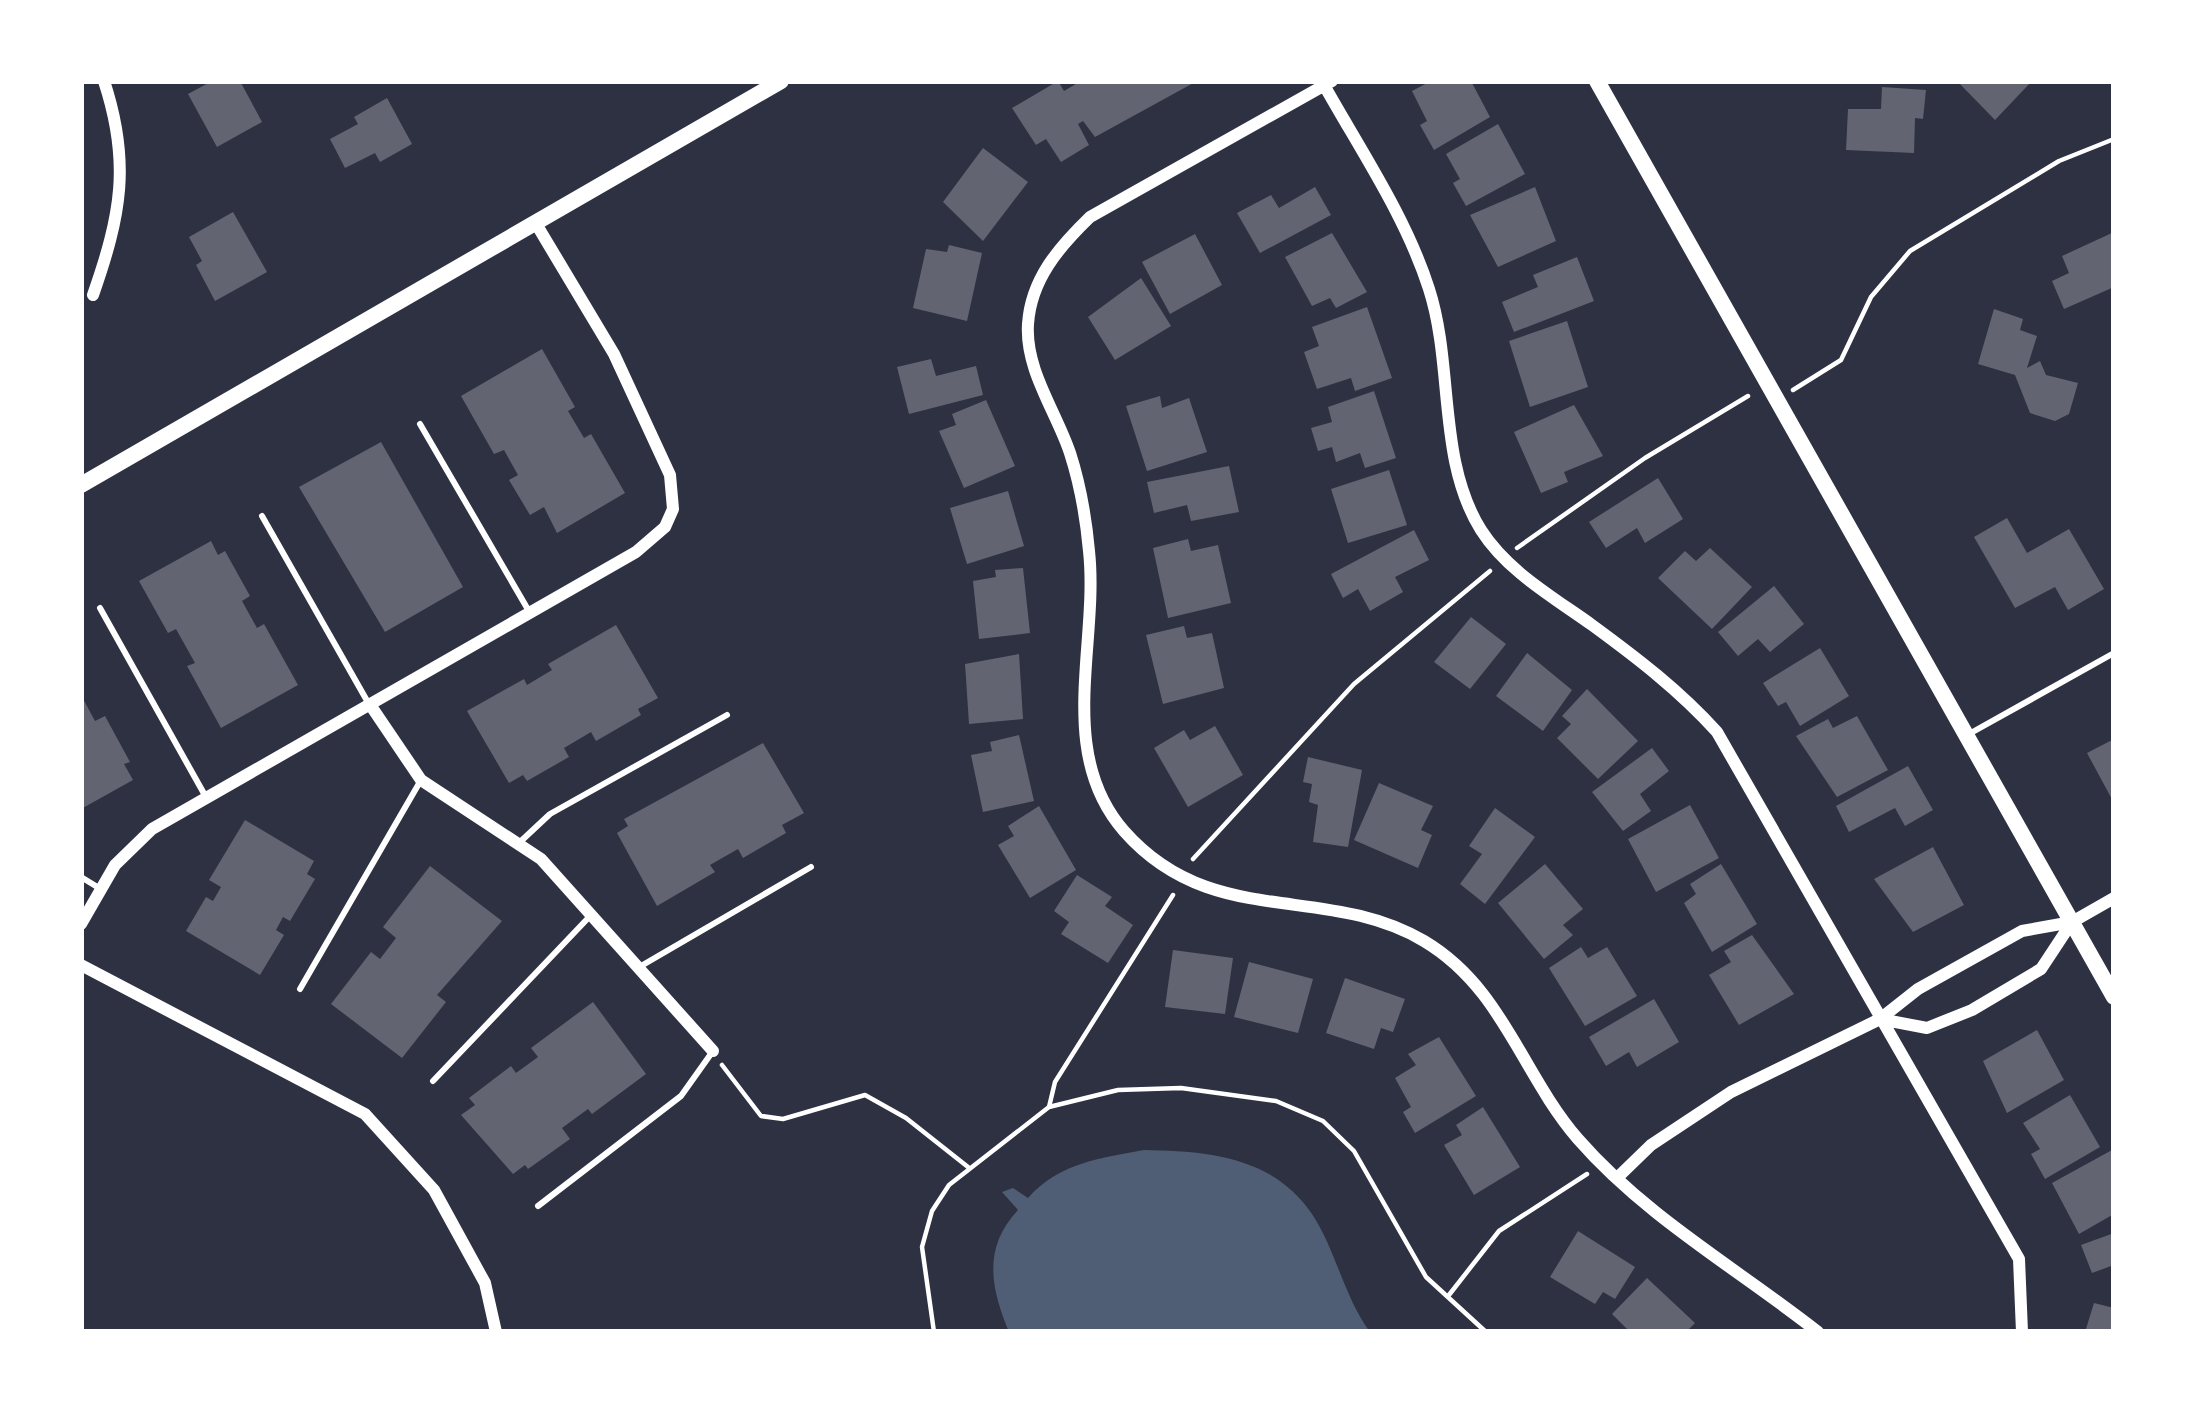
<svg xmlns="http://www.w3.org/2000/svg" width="2195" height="1413" viewBox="0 0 2195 1413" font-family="'Fira Sans',sans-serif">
  <rect width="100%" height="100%" fill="#2d3142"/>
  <path fill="#4f5d75" d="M1144,1150C1206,1151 1273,1156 1312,1214C1336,1250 1344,1297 1370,1332H1009C991,1289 982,1248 1018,1210L1002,1192L1013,1188L1028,1198C1059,1163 1100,1158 1144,1150Z"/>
  <path fill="#626471" d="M212,81H240L262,122L217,147L188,94Z
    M1058,81L1064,91L1081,81H1197L1095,137L1083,121L1078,124L1089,145L1061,162L1046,139L1036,145L1012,108Z
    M1431,81H1471L1490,117L1434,150L1420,125L1427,121L1412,91Z
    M1957,81H2032L1995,120Z
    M1882,87L1926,90L1923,119L1915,118L1914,153L1846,150L1848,109H1881Z
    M387,98L412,144L380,162L375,153L345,168L330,139L358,124L354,117Z
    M1498,124L1525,174L1466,206L1453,183L1460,179L1446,154Z
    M983,148L1028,182L983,241L943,202Z
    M1315,187L1331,215L1260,253L1237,213L1271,195L1279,208Z
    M1535,187L1556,241L1498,267L1470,215Z
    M233,212L267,272L215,301L196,265L202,261L189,237Z
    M2114,232V287L2064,309L2052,281L2069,273L2062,256Z
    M1332,233L1367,292L1336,308L1330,298L1312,306L1285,257Z
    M1195,234L1222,285L1170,314L1142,262Z
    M949,245L982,253L967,321L913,308L926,249L947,252Z
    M1577,257L1594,301L1514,332L1502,302L1538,287L1533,275Z
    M1141,278L1171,326L1115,360L1088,317Z
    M1367,307L1392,378L1355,391L1351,378L1317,389L1304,352L1319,346L1312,327Z
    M1994,309L2023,319L2020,330L2037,336L2027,368L2040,361L2046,375L2078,383L2069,414L2055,421L2030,413L2015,375L1978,364Z
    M1567,321L1588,387L1530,407L1509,341Z
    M542,349L575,407L568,411L584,438L591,434L625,493L557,533L544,507L530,515L509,480L518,475L504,450L494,454L461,396Z
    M931,359L936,376L976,366L983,395L909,414L897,367Z
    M1374,391L1396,458L1365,468L1360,453L1336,462L1332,447L1318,451L1311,428L1332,422L1328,407Z
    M1160,396L1162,408L1189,398L1207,452L1147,471L1126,406Z
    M986,400L1015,466L964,488L939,431L956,425L952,414Z
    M1574,405L1603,456L1564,472L1568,482L1541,493L1514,432Z
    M381,442L463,587L385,632L299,487Z
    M1229,466L1239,512L1191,521L1187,505L1154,513L1147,482Z
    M1389,470L1407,525L1348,543L1331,489Z
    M1658,478L1683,519L1645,543L1637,528L1606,548L1589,522Z
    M1008,491L1024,546L967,564L950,508Z
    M2007,518L2027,553L2069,529L2104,589L2068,610L2055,587L2015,608L1974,537Z
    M1414,530L1429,560L1395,577L1403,592L1370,611L1358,589L1343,598L1331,574Z
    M1188,539L1191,551L1218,545L1231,603L1168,618L1153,548Z
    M211,541L218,555L225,551L250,596L242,601L257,628L264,624L298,685L221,728L187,666L195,663L176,629L168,633L139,581Z
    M1710,548L1752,587L1712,629L1658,578L1685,551L1696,561Z
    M1023,568L1030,633L979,639L973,581L996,577L995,570Z
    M1774,586L1804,624L1770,652L1758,639L1738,656L1718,632Z
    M1471,617L1506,644L1470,689L1434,662Z
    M616,625L658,698L638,709L641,715L596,741L591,732L564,748L569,757L527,781L523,775L509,783L467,711L524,679L527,685L552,670L548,664Z
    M1184,626L1187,638L1212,633L1224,688L1163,704L1146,635Z
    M1820,648L1849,696L1800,726L1786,702L1778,706L1763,683Z
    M1527,653L1572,690L1543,731L1496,696Z
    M1019,654L1023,719L969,724L965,664Z
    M1587,689L1638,741L1598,779L1557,738L1571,724L1562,716Z
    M81,695L95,721L105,716L130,762L124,764L133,780L81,809Z
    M1857,716L1888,770L1837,797L1796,736L1828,719L1833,728Z
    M1215,726L1243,775L1188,807L1154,748L1184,730L1190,740Z
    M1019,735L1034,801L983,812L971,755L992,751L990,742Z
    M2114,739V803L2087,753Z
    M763,743L804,813L782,825L786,833L743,858L738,849L710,865L715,872L657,906L617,833L628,826L624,819Z
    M1652,748L1669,771L1640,794L1651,811L1623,831L1592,792Z
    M1308,757L1362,770L1348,847L1313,842L1318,805L1309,802L1312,784L1303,782Z
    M1908,766L1933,810L1905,826L1895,808L1849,832L1836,806Z
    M1379,783L1433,806L1421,830L1432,835L1418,868L1354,840Z
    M1690,805L1719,858L1656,892L1628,839Z
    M1039,806L1076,870L1030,898L998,845L1014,836L1008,826Z
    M1495,808L1535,837L1485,904L1460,884L1482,854L1469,846Z
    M245,820L314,861L307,874L315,879L290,921L283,917L276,930L284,935L260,975L186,931L206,897L213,901L221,887L209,880Z
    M1933,847L1964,905L1913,932L1874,879Z
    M1545,864L1583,909L1563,925L1573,935L1544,959L1498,903Z
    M1721,864L1757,924L1712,952L1684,903L1696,894L1690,884Z
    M430,866L502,921L437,995L446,1002L402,1058L331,1004L371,952L380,959L396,938L383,927Z
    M1077,875L1112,897L1105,906L1133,925L1108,963L1061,934L1069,922L1054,911Z
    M1752,935L1794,994L1739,1025L1709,975L1731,962L1724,951Z
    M1581,947L1588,958L1607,947L1637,996L1585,1026L1549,968Z
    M1173,950L1233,958L1225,1014L1165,1007Z
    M1249,962L1313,979L1298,1033L1234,1017Z
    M1345,978L1405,999L1393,1032L1381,1028L1374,1049L1326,1033Z
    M1654,999L1679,1042L1637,1067L1629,1052L1606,1066L1589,1037Z
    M593,1002L646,1074L592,1114L588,1109L562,1128L570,1139L528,1169L525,1165L513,1174L461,1115L475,1105L469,1098L511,1066L516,1073L538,1057L531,1048Z
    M2037,1030L2064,1080L2007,1113L1983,1061Z
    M1439,1037L1476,1096L1415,1133L1403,1112L1411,1107L1395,1078L1416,1065L1408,1054Z
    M2070,1095L2100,1147L2045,1179L2031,1154L2040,1149L2023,1123Z
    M1483,1107L1520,1167L1474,1195L1444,1145L1462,1135L1456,1125Z
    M2112,1150L2114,1214L2079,1234L2052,1183Z
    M1578,1231L1635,1267L1615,1299L1603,1292L1595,1304L1550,1277Z
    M2114,1233V1265L2092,1273L2081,1245Z
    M1647,1278L1695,1323L1686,1332H1630L1612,1314Z
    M2094,1303L2114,1308V1332H2085Z"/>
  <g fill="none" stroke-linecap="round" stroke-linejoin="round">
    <path stroke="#fff" stroke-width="4.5" d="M1793,390L1841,360L1871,297L1910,251L2059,161L2114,139
      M1517,548L1645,458L1748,396
      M1193,859L1354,684L1490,571
      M722,1065L761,1116L783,1119L865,1095L906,1118L968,1167
      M1049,1107L1055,1082L1173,895
      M1449,1295L1499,1231L1587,1174
      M934,1332L922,1247L932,1211L949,1185L1049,1107L1118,1090L1181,1088L1276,1101L1323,1121L1354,1151L1426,1277L1486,1332"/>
    <path stroke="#fff" stroke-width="6" d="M420,424L530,613
      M262,516L370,706
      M100,608L207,799
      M1969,734L2114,653
      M520,842L550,814L727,715
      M81,877L99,888
      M641,966L811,867
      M300,989L421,780
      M433,1081L592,914
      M538,1206L681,1096L713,1051"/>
    <path stroke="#fff" stroke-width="12" d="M1332,81L1090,217C1059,247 1031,279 1028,324C1025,370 1056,411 1070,453C1080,484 1086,518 1089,551C1099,644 1055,752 1124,831C1212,931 1324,882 1424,941C1503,988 1521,1073 1578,1139C1646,1217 1738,1269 1818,1332
      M1324,85C1361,151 1406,217 1429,289C1454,366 1437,460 1481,530C1507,571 1553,597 1592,625C1637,658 1679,690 1717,732L2019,1259L2022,1332
      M93,295C121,215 131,163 104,81
      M371,706L421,780L541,859L713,1051
      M81,924L115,865L152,829L636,552L665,527L673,509L670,475L614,354L535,222
      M81,965L365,1114L434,1190L485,1283L496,1332
      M1880,1019L1927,1028L1972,1010L2041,969L2072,922
      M1618,1177L1651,1145L1731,1092L1880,1019L1918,989L2022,931L2072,922L2114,898"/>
    <path stroke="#fff" stroke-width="16" d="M1597,81L2114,997
      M81,485L781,81"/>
  </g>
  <rect width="2195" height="1413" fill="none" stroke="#ffffff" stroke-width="168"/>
</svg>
